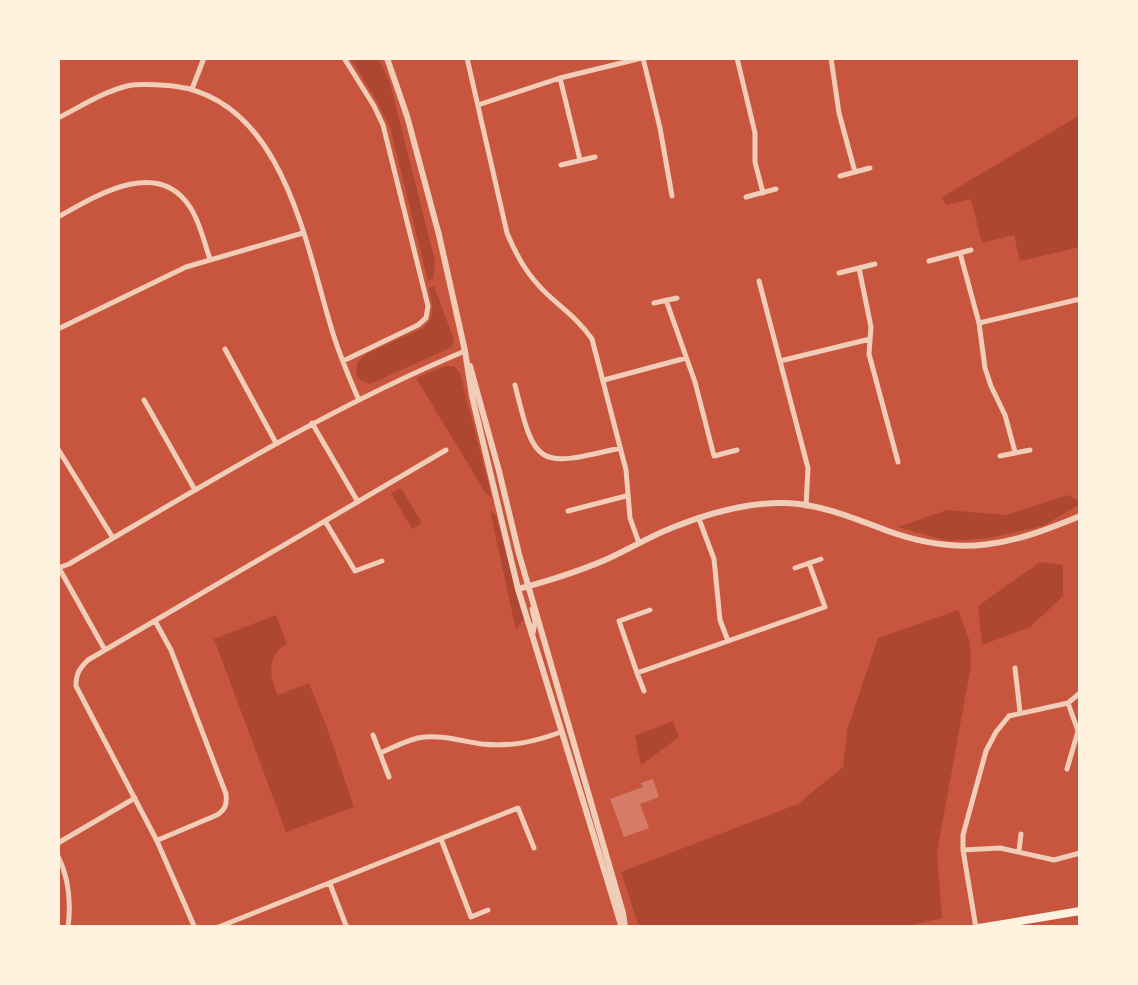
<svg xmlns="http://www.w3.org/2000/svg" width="1138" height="985" viewBox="0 0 1138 985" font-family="'Space Grotesk',sans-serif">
  <rect width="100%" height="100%" fill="#c8553d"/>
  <path fill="#ae4732" d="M350,58H378L390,83L435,261L433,279L428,281L390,127L374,96Z
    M1080,115V247L1020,261L1014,235L982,243L971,199L946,205L942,197Z
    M434,286L454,340L452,347L370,384L362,381L356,375L357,363L366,354L423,328C437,316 432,304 429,288Z
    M445,366H454L460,373L492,498L485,492L416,378Z
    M401,488L422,523L412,529L391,493Z
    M1068,495L1080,501V504L1043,526L989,538L948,541L898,527L947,510L1006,515Z
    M490,510L496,516L524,619L516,630Z
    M1040,562L1063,565V596L1030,627L982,645L978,606Z
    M958,610L970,642L971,665L937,852L942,918L912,925L876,927H639L621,872L798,804L843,767L847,730L878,638Z
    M276,615L287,644C266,656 269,676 278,695L309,683L326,725L354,807L286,832L214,639Z
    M673,721L679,737L641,765L635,736Z"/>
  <path fill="#d67c66" d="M653,779L659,797L640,804L649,828L624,837L610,799L643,787L641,783Z"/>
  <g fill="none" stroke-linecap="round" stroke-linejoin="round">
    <path stroke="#f1ccb7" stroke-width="5" d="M467,58L507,233C517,257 528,276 547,294C563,309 579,320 592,339L626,470L630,518L639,543
      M643,58L660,128L672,196
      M737,58L755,133V162L763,193
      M831,58L839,113L855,172
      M560,78L580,160
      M192,89L204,58
      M478,105L560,78L642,58
      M58,118C80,107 103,92 127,86C142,83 159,85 173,86C282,99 305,241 331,327C338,351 348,375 358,398
      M561,165L595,157
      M840,176L870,168
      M746,197L776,189
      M58,217C97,195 158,157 190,207C200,222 204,242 210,259
      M960,253L979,323L985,368L991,386L1005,415L1015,452
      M929,261L971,250
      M859,268L871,327L869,354L898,462
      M839,273L875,264
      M759,281L808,468L806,506
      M666,300L695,382L714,456L737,450
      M654,303L677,298
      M979,323L1080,299
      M58,329L186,267L303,233
      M225,349L276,443
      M343,361L418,325L426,318L428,306L383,125L374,106L344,58
      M780,361L870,339
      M604,380L686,358
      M515,385C535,467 537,468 620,448
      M144,400L195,490
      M312,423L358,502
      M58,449L113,538
      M1000,456L1030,450
      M568,511L626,496
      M699,519L714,559L720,620L728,641
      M325,521L355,571L382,561
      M58,568L69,564C199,488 326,409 465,351
      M59,568L105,650
      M795,568L821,559
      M532,609L535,622L533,633
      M650,610L619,621L637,673L825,607L809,563
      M155,621L171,650L226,794C227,804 226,809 217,815L158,840
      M1015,668L1020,712
      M637,673L644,691
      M373,735L389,777
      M380,753C392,748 405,741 418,738C439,734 461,741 482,744C511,747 534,742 561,732
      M1067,769L1078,731L1068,703
      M441,839L471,917L488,910
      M58,843L135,798
      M963,850L1000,848L1054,860L1080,853
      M1019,851L1021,834
      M58,856C69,878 71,904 68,928
      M330,884L347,928
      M195,928L157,841L76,686C76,674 79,669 88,660L446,450
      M216,928L518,808L534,848
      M976,928L963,850V835L986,751L996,732L1009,716L1068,703L1080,693"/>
    <path stroke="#f1ccb7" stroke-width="6" d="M387,58L407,116L439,235L465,351L472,396L518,589L622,928
      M470,366L499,471L519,554L623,913L625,927
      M518,589C548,581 577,572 605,560C628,550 650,536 674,527C709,513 748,502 786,503C821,504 856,519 888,531C962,558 1011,545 1080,516"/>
    <path stroke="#fff3e0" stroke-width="8" d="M979,928L1080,911"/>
  </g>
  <rect width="1138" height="985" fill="none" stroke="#fff3e0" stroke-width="120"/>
</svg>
